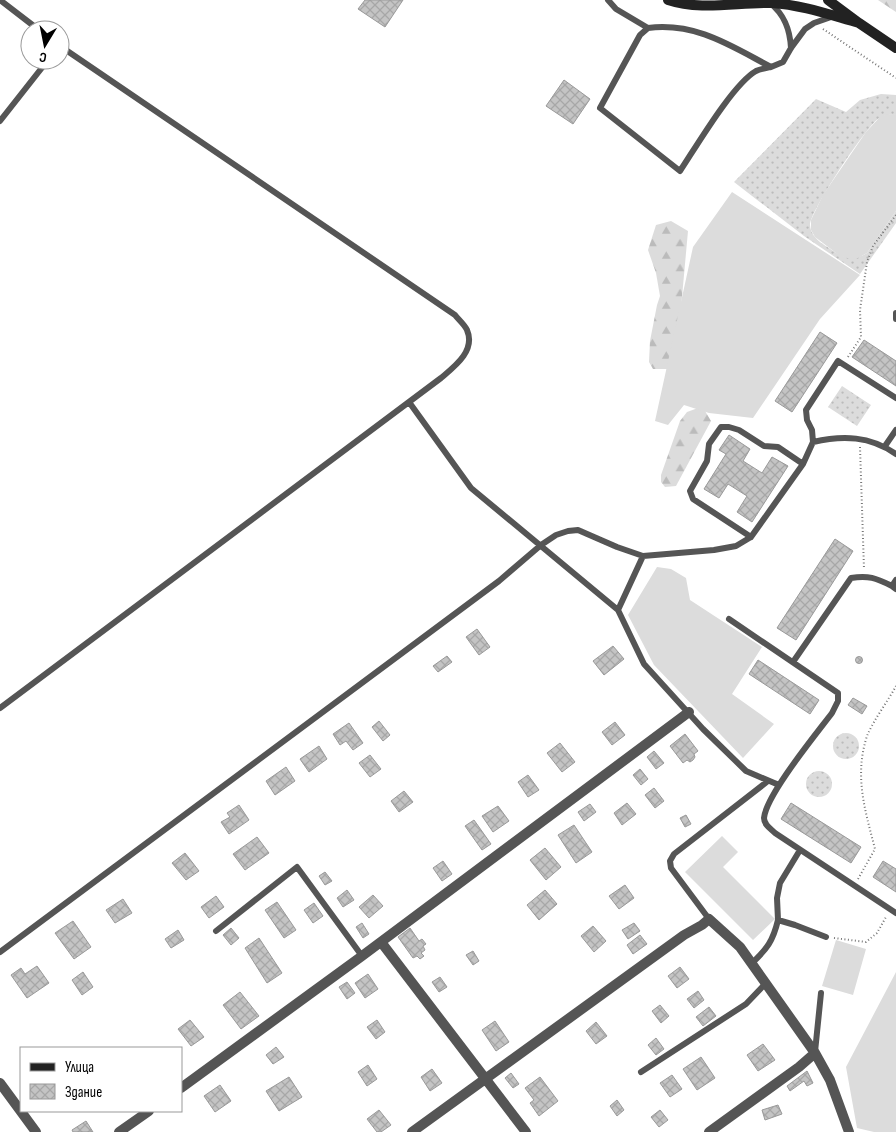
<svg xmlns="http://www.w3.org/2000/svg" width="896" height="1132" viewBox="0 0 896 1132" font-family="'Sofia Sans Condensed',sans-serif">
  <defs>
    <pattern id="grass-dots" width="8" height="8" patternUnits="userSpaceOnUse" patternTransform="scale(1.25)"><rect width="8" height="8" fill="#dcdcdc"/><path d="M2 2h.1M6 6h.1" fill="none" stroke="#bbb" stroke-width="1.8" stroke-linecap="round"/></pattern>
    <pattern id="forest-firs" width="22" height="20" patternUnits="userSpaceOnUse" patternTransform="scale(1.25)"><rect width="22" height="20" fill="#dcdcdc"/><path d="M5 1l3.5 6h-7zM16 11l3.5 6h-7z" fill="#bbb"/></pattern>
    <pattern id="building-cross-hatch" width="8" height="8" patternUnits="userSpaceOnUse" patternTransform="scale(1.25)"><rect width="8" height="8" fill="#c4c4c4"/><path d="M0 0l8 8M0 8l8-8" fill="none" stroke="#a7a7a7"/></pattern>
  </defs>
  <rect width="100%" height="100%" fill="#fff"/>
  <path fill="url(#grass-dots)" d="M881,94L896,95V115C889,114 884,115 878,119C866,127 810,211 810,225C811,239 825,245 835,252C846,259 856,260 867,253L896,211V223L860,274L804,236L734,182L816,99L846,112L860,100Z
    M842,386L871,405L857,426L828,407Z
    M833 746a13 13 0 1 1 26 0a13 13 0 1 1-26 0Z
    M806 784a13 13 0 1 1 26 0a13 13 0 1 1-26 0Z"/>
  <path fill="url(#forest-firs)" d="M878,0H896V12Z
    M671,221L688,231L676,363L668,369H653L649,362L650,341L657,305L660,296L656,273L648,250L656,225Z
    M698,408L705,411L711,421L676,486L665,487L661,482V475L680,421L687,412Z"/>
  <path fill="#dcdcdc" d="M894,114L896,115V211L867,253L858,258L851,259L840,256L815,237L811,230V220L823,195L866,132L880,117L885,115Z
    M732,192L860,275L820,319L753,418L709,413L684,405L668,425L655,421L693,247Z
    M657,567L671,569L686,578L690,600L762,647L732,694L774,724L743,758L654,665L628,615Z
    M722,836L738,852L723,867L775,919L753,940L685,872Z
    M836,940L866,949L853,995L822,986Z
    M896,972V1132H874L857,1128L846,1067Z"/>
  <path fill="url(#building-cross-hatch)" stroke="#999" d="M365,0H403L385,27L358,9Z
    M564,80L590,99L573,124L546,106Z
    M820,332L837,343L792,412L775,401Z
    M864,340L896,361V386L852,357Z
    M729,435L750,449L743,461L762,473L772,457L788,466L752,522L737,512L747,496L728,484L719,498L704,489L726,454L719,450Z
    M835,539L853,551L796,640L777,628Z
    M477,629L490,647L479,655L466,637Z
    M613,646L624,659L604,675L593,661Z
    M447,656L452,662L438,672L433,666Z
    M855.5 660a3.5 3.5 0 1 1 7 0a3.5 3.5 0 1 1-7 0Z
    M758,660L819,700L810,714L749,674Z
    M853,698L867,706L862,714L848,705Z
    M379,721L390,735L383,741L372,727Z
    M615,722L625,735L612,745L602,732Z
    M349,723L363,743L353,750L346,741L340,745L333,734Z
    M685,734L698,751L694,754L695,757L693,760L690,762L687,760L683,763L670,746Z
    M560,743L575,762L562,772L547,753Z
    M319,746L327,759L309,772L300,759Z
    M654,751L664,763L656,769L647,757Z
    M370,755L381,769L370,777L359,763Z
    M286,767L295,781L275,795L266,781Z
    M640,769L648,779L641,785L633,775Z
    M528,775L539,790L528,797L518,782Z
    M654,788L664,801L655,808L645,795Z
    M404,791L413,802L399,812L391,801Z
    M627,803L636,814L622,825L614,813Z
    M791,803L861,847L851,863L781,819Z
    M590,804L596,812L584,821L578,812Z
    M239,805L249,820L229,834L221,822L230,817L227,813Z
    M498,806L509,821L493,832L482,816Z
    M686,815L691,824L685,827L680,818Z
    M474,820L491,844L482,850L465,826Z
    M574,825L592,852L576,863L558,835Z
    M257,837L269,853L245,870L233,854Z
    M545,848L561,867L546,880L530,860Z
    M185,853L199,871L186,880L172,863Z
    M443,861L452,874L442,881L433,868Z
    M883,861L896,869V892L873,877Z
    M325,872L332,881L325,885L319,876Z
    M625,885L634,898L619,909L609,896Z
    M347,890L354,900L343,907L337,898Z
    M545,890L557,904L539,920L527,905Z
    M373,895L383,906L369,918L359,907Z
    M216,896L224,907L209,918L201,907Z
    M123,899L132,913L115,923L106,910Z
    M277,902L296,930L284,938L265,910Z
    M314,903L323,916L313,923L304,910Z
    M73,921L91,947L74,959L55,933Z
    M362,923L369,934L363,938L356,927Z
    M634,923L640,931L628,939L622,930Z
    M593,926L606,941L594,952L581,936Z
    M231,928L239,938L231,945L223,935Z
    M410,928L419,941L422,939L426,944L423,946L425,950L421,953L424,956L420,959L417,956L413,958L398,937Z
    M178,930L184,940L171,948L165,939Z
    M640,935L647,944L633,954L627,945Z
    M259,938L282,973L267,983L245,948Z
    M473,951L479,961L473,965L466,955Z
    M37,966L49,983L27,998L11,975L21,968L25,974Z
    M680,967L689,979L677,988L668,976Z
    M83,972L93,987L82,995L72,980Z
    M368,974L378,989L365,998L355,983Z
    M440,977L447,987L439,992L432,982Z
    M347,982L355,993L347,999L339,987Z
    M698,991L704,1000L694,1008L687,999Z
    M240,992L259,1016L241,1029L223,1005Z
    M660,1005L669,1016L661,1023L652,1011Z
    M709,1007L716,1016L703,1026L696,1017Z
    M190,1020L204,1037L191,1046L178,1029Z
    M377,1020L385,1032L376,1039L367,1027Z
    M495,1021L509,1042L496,1051L482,1030Z
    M596,1022L607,1036L596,1044L586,1031Z
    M656,1038L664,1049L656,1055L648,1045Z
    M763,1044L775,1060L758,1071L747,1055Z
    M276,1047L284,1057L273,1064L266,1055Z
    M701,1057L715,1078L697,1090L683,1069Z
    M368,1065L377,1079L367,1086L358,1072Z
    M432,1069L442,1083L430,1091L421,1077Z
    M807,1071L813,1083L807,1086L804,1081L790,1091L787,1086Z
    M511,1073L519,1084L513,1088L505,1078Z
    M672,1075L682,1089L670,1097L660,1083Z
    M289,1077L302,1097L279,1111L266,1091Z
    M540,1077L558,1101L539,1116L530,1103L534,1100L525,1088Z
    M220,1085L231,1101L215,1112L204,1096Z
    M617,1100L624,1110L617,1116L610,1106Z
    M778,1105L782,1114L765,1120L762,1110Z
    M379,1110L391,1125L381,1132H377L367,1119Z
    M660,1110L668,1120L659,1127L651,1117Z
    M86,1121L93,1132H73L72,1130Z"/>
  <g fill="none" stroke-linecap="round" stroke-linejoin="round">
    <path stroke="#777" stroke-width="2" stroke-dasharray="1 2.5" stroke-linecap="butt" d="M823,29L896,78
      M848,357L861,337L860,310L867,262L873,246L896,215
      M860,447L864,569
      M858,879L875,849C865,810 854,776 867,736C873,721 888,701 896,686
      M834,938L866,942L877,933L886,917"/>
    <path stroke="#555" stroke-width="6" d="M0,0L39,30
      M608,0L616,9L648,28
      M770,3C785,15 790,30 791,48
      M771,67C766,68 760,69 756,71C733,84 696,147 680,171L600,108L640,35L648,28C696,22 731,46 771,67L783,62L791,48L805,29L814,23L834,16
      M0,121L48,60
      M896,313V319
      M409,402L471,488L618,610
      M813,442C843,435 870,436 896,454
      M885,446L896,430
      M751,537L693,499L690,491L707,461L709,444L721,427H729L739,430L764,446L778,447L803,464
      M896,580L892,586L896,589
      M729,619L838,693V701L832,713C817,733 766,795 764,818C764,825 771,829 775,833L896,913
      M793,662L851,578C868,575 876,578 892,586
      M0,708L441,378C454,367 476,351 467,330C465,325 458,319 455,315L60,46
      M779,785L746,771L703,729L644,664L618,610L643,556L714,550L736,546L751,537L803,464L813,442L812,430L807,420L806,410L838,361L896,398
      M800,850L780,883L777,898L778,920L795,925L826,937
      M709,919L671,868L670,861L674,854L768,781
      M216,931L297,867L362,956
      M0,952L499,581L541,545L556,535L568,531L578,530L617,547L643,556
      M752,963C767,949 773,941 778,920
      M815,1052L821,993
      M641,1072L746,1004L766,983"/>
    <path stroke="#555" stroke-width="10" d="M381,942L526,1132
      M0,1083L36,1132
      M181,1088L362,956L689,712
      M119,1132L149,1111
      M412,1132L684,935L702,925L709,919L740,947L815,1053L830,1080L849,1132
      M709,1132L799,1067L815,1053"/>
    <path stroke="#222" stroke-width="10" d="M668,0C701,11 738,2 772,3C802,5 830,15 859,23
      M828,0L859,23L896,48"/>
  </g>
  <rect x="20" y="1047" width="162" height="65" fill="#ffffff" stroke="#999999"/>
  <rect x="30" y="1063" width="25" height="8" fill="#222222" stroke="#999999"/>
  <text x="65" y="1072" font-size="15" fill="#000000">Улица</text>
  <rect x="30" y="1084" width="25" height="15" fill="url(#building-cross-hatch)" stroke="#999999"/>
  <text x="65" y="1097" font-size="15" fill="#000000">Здание</text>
  <g transform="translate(45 45) rotate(190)"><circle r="24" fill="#ffffff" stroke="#999999"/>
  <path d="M0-4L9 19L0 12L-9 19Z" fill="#000000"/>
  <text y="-8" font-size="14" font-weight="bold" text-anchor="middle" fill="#000000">С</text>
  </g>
</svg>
